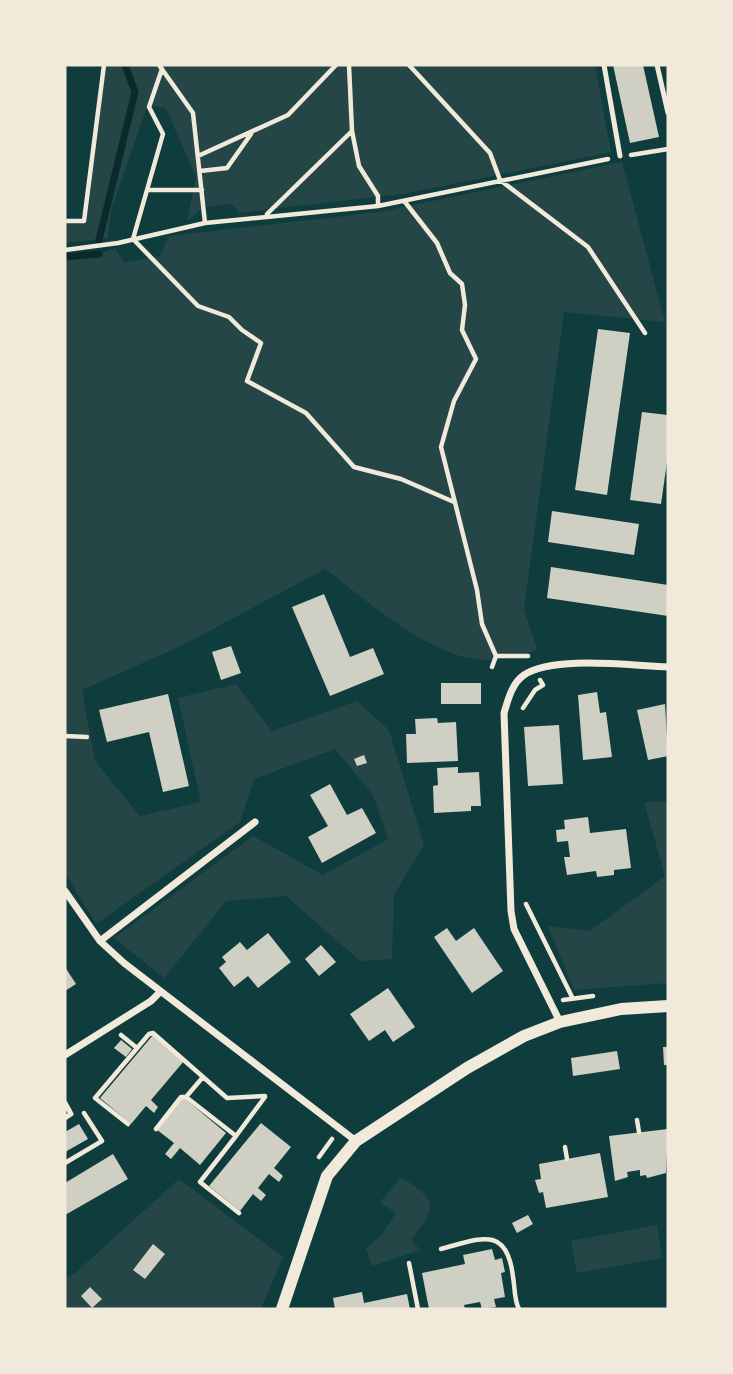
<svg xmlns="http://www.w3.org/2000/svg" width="733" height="1374" viewBox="0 0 733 1374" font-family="'Space Grotesk',sans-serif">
  <rect width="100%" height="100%" fill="#0f3d3e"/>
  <path fill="#244646" d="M104,65H595L611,152L409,193L240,213L231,204L204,207L187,221L196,177L166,109L148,104L111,210L108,238L65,243V223L84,221Z
    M622,162L665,322L564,312L524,609L537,650C522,654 505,660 489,660C434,662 367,600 325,569L183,645L82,690L95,761L140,816L201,802L178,698L236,684L272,731L357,701L389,730L424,845L394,895L392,959L360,961L286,896L226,901L164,978L114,938L253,836L323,875L388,839L373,795L335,749L254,779L240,822L96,924L65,873V256L99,254L115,248L124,263L160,256L169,236L379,212Z
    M644,802H668V983L574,990L548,926L590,931L665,876Z
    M401,1177C438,1202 439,1204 411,1239L420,1250L372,1266L366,1248L381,1236L396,1213L380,1202Z
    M179,1179L283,1257L261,1309H65V1278L74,1274Z
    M657,1225L662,1258L577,1273L571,1241Z"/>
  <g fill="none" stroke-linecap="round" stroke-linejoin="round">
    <path stroke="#0a2a2b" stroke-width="7" d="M99,240L135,92L125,65
      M65,257L99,254"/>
  </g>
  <path fill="#cfcfc3" d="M613,65H643L659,137L630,143Z
    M598,329L630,333L607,495L575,490Z
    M642,412L668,415V455L661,504L630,500Z
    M552,511L639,524L634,555L548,542Z
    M551,567L668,585V616L547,598Z
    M324,594L350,657L373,648L384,674L330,696L292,607Z
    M231,646L241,673L221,680L212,652Z
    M441,683H481V704H441Z
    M597,692L600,713L606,712L612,757L583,760L578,695Z
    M168,694L189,786L163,792L149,732L107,742L99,710Z
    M665,704L668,756L648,760L637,710Z
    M437,718L438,723L456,722L458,761L407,763L406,734H416L415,719Z
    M559,725L563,784L528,786L524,727Z
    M364,755L367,763L357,766L354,759Z
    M458,767V773L479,772L481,806H471V811L434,813L433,786L438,785L437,768Z
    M330,784L347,815L362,808L376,833L322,863L308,837L328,826L310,795Z
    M588,817L590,833L626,829L631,868L614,870V875L597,877L596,871L567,875L564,857H570L568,841L557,842L556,830L565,829L564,820Z
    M447,928L456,941L474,928L503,971L472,993L434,937Z
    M268,933L291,962L258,988L248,976L234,987L219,968L226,962L222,957L240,942L247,950Z
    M321,945L336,962L319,976L305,959Z
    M65,967L76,984L65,991Z
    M388,988L415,1027L393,1042L385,1030L369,1041L350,1014Z
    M153,1035L184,1061L151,1100L158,1107L154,1113L146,1106L131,1124L100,1098Z
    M121,1040L132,1049L126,1057L114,1048Z
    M663,1047H668V1065H664Z
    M617,1051L620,1069L573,1076L571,1058Z
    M183,1097L226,1133L200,1165L180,1148L171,1159L165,1154L174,1143L156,1129Z
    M261,1123L291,1147L274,1168L283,1176L279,1182L269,1174L258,1188L266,1195L261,1201L253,1194L240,1211L209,1186Z
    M79,1124L88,1139L65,1152V1132Z
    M668,1129L666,1173L647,1178L646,1175L640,1176V1170L627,1172L628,1177L615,1181L609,1136Z
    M600,1153L608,1197L546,1208L543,1192L539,1193L535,1180L541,1179L539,1164Z
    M113,1154L128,1179L65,1215V1183Z
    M528,1215L533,1224L517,1233L512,1223Z
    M153,1244L165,1254L145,1279L133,1270Z
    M492,1249L495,1260L502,1258L505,1272L501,1273L505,1297L494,1299L496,1307L482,1309L480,1302L464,1305L465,1309H429L422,1273L465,1264L463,1255Z
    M90,1287L102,1299L92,1308L81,1296Z
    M362,1292L364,1303L407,1294L410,1309H335L333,1298Z"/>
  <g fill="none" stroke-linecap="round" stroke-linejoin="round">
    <path stroke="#f1e9da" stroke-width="4.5" d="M159,65L193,113L205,223
      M349,65L352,131L359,166L378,196V206
      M409,65L490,153L500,180L588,247L645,333
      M162,69L149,107L163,134L133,239L198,306L229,317L242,330L261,343L247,381L306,413L354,467L401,479L454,502
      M631,155L668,149
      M198,156L288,115L336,65
      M200,171L227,168L251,134
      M148,190H202
      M405,202L437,243L450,273L462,284L465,305L462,330L476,359L454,401L441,447L477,590L482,624L496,656L492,667
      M267,214L351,132
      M65,221H84L104,65
      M65,250L118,243L205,223L378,206L608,159
      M496,656H528
      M523,708L535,690L543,685L540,680
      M65,736L87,737
      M526,904L572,997
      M563,1000L593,996
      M121,1035L137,1048
      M186,1097L203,1077
      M637,1120L639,1132
      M128,1124L95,1098L149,1034L153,1033L227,1098L265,1096
      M156,1129L181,1097H186L236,1136L265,1097
      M236,1136L200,1182L239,1213
      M565,1147L567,1159
      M319,1157L332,1139
      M65,1163L102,1141L84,1113
      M441,1249C479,1239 507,1224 513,1277C515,1287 514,1300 519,1309
      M409,1263L418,1309"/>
    <path stroke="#f1e9da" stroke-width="5" d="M604,65L620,156
      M657,65L668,113
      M65,1103L71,1114L65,1118"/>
    <path stroke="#f1e9da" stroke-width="7" d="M65,891L100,941L124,963L356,1141
      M100,941L255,822
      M560,1022L514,929L511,911L504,713C508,700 512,683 524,675C553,655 633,666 668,667
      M65,1055L151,1001L160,992"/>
    <path stroke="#f1e9da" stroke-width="12" d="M282,1309L327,1176L356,1141L467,1068L524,1036L560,1022L621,1009L668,1006"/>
  </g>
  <rect width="733" height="1374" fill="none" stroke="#f1e9da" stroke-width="133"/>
</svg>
